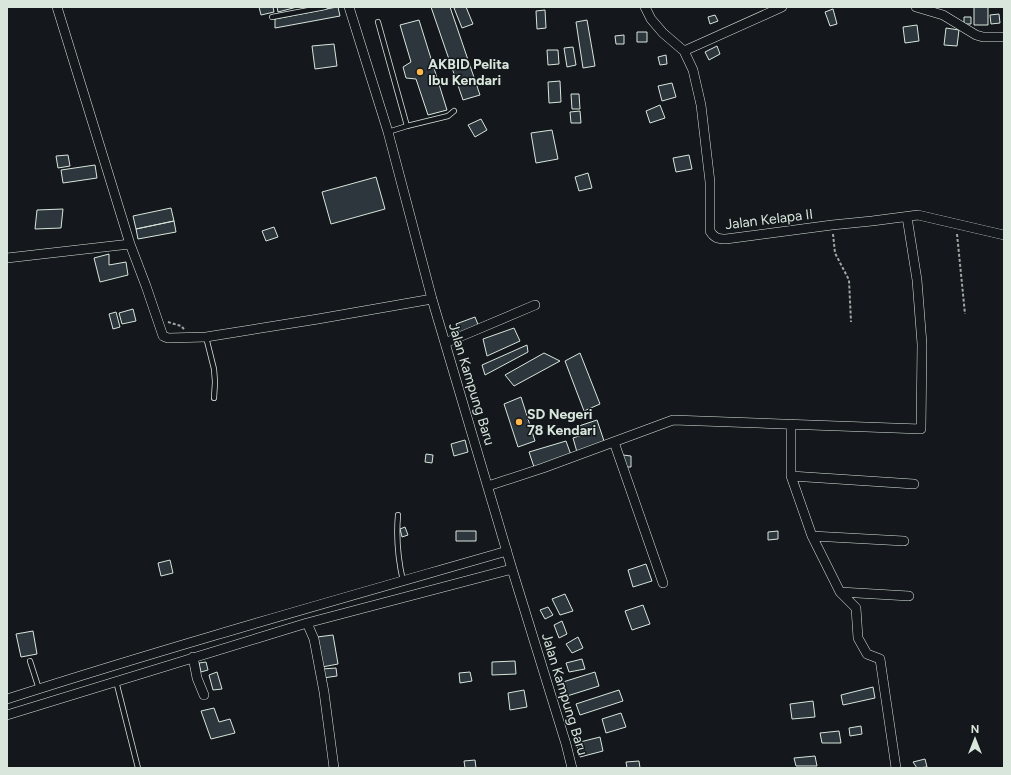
<svg xmlns="http://www.w3.org/2000/svg" width="1011" height="775" viewBox="0 0 1011 775" font-family="Figtree,sans-serif">
  <rect width="100%" height="100%" fill="#14181c"/>
  <path fill="#2c363c" stroke="#d8e6dc" d="M259,7H273L274,12L261,15Z
    M277,7H297L278,12Z
    M337,7H338L340,16L275,28V19Z
    M431,7H450L480,95L463,100Z
    M458,7H466L473,24L462,28L454,8Z
    M974,7H988V25H974Z
    M833,9L837,24L830,26L825,12Z
    M545,10L546,28L537,29L536,11Z
    M999,14L1000,23L991,24L990,15Z
    M715,15L718,21L710,24L708,17Z
    M964,17H971V24H964Z
    M419,20L447,110L428,115L416,79L406,78L403,67L411,62L400,25Z
    M587,20L595,66L583,68L576,22Z
    M917,25L919,41L905,43L903,27Z
    M946,28L959,30L957,46L944,45Z
    M637,32H647V42H637Z
    M624,35V44H616L615,36Z
    M334,44L337,66L315,69L312,46Z
    M717,46L720,54L709,60L705,52Z
    M573,47L576,65L567,67L564,48Z
    M547,50H558L559,64L548,65Z
    M666,55L667,64L660,65L658,57Z
    M560,81L561,102L549,103L548,82Z
    M672,83L676,97L662,101L658,86Z
    M571,94H579L580,109H572Z
    M660,105L665,118L650,123L646,111Z
    M580,111L581,123H571L570,112Z
    M481,119L487,130L475,137L468,125Z
    M552,130L558,159L536,163L531,133Z
    M68,155L70,166L58,168L56,156Z
    M689,155L692,169L676,172L673,158Z
    M95,165L97,178L63,183L61,170Z
    M588,173L592,188L579,191L575,177Z
    M376,177L385,209L331,224L322,192Z
    M171,208L174,221L136,229L133,216Z
    M63,209L61,228L35,229L37,210Z
    M174,221L176,232L138,239L136,229Z
    M274,227L278,237L266,241L262,231Z
    M109,254V265L126,262L128,275L100,282L94,258Z
    M133,309L136,321L122,324L119,313Z
    M116,312L120,327L113,329L109,314Z
    M475,317L479,327L460,334L456,324Z
    M514,328L520,341L487,356L483,339Z
    M527,345L528,352L485,375L482,365Z
    M544,353L560,361L514,386L505,375Z
    M580,353L600,404L584,411L565,361Z
    M521,397L535,441L518,447L504,404Z
    M597,420L605,444L577,452L573,438L582,435L579,426Z
    M465,440L468,452L454,456L451,444Z
    M566,441L571,455L534,467L529,452Z
    M426,454L433,455L432,463L425,462Z
    M623,455L631,456V467H622Z
    M405,527L408,535L402,537L400,529Z
    M456,531H476V541H456Z
    M778,531V539L768,540V532Z
    M170,560L173,573L161,576L158,563Z
    M646,564L652,581L633,587L628,570Z
    M565,594L573,611L560,615L552,599Z
    M643,605L650,624L632,630L625,611Z
    M548,607L553,615L545,619L540,610Z
    M562,621L567,634L559,638L554,625Z
    M33,631L37,654L21,657L16,634Z
    M333,635L338,664L322,667L317,637Z
    M578,637L583,648L572,653L566,644Z
    M582,659L585,669L569,672L566,663Z
    M515,661L516,674L492,675V662Z
    M206,662L208,670L201,672L199,663Z
    M336,668L337,676L323,678L322,669Z
    M217,672L222,689L213,690L209,675Z
    M470,672L472,681L460,683L459,673Z
    M595,672L599,686L567,696L563,682Z
    M873,687L875,698L843,705L841,695Z
    M524,690L527,707L510,710L508,693Z
    M619,690L623,701L580,715L576,704Z
    M813,701L815,717L792,719L790,704Z
    M214,708L219,722L230,719L235,733L211,739L201,711Z
    M621,713L626,727L606,733L602,719Z
    M861,726L862,734L850,736L849,728Z
    M839,731L841,743H822L820,733Z
    M600,737L603,751L580,757L576,743Z
    M815,756L817,766H796L794,758Z
    M925,759L927,767L917,768L913,762Z
    M475,760L476,768H465L464,761Z
    M639,761L640,768H627L626,762Z"/>
  <g fill="none" stroke-linecap="round" stroke-linejoin="round">
    <g stroke="#d8e6dc" stroke-width="6">
      <path id="service" d="M272,17L325,7
        M378,22L407,126L388,132
        M407,126L448,116L454,111
        M206,337L214,369L215,382L214,398
        M398,515C396,538 398,559 403,581
        M30,661L39,689
        M116,681L138,768"/>
    </g>
    <g stroke="#d8e6dc" stroke-width="10">
      <path id="minor" d="M57,7L130,244L146,286L163,336L168,338L206,337L318,319L432,299
        M349,7L388,132L432,299L512,569L566,744L572,768
        M645,7L651,19L663,33L684,51L693,70L701,105L710,182V231C714,238 718,239 726,239L832,225L872,221L918,215L1004,235
        M916,7L943,15L976,35L983,37H1004
        M684,51L782,7
        M7,258L130,244
        M445,343L535,305
        M791,424V476L812,536L840,592L856,608L858,638L867,654L880,659L896,768
        M614,442L663,583
        M791,476L914,484
        M488,486L543,468L673,420L921,429L922,344L917,280L907,217
        M812,536L904,541
        M840,592L909,596
        M307,623L314,639L324,692L334,768
        M193,657L197,678L204,695
        M7,699C172,646 340,599 507,551
        M7,715L307,623L512,569"/>
    </g>
    <path stroke="#9da8a2" stroke-width="2" stroke-dasharray="3 2" stroke-linecap="butt" d="M833,234L835,253L849,280L851,322
      M957,234L965,314
      M168,322L181,326L184,329"/>
    <use href="#service" stroke="#14181c" stroke-width="4.5"/>
    <use href="#minor" stroke="#14181c" stroke-width="9"/>
  </g>
  <g fill="#ffb74d" stroke="#14181c" stroke-width="1.5">
    <circle cx="420" cy="72" r="4"/>
    <circle cx="519" cy="422" r="4"/>
  </g>
  <g text-anchor="middle" stroke-width="3" stroke-linejoin="round" paint-order="stroke">
    <g font-size="14" font-weight="bold" fill="#d8e6dc" stroke="#14181c" text-anchor="start">
      <text x="428" y="69">AKBID Pelita<tspan x="428" dy="16">Ibu Kendari</tspan></text>
      <text x="527" y="419">SD Negeri<tspan x="527" dy="16">78 Kendari</tspan></text>
    </g>
    <g font-size="14" fill="#d8e6dc" stroke="#14181c">
      <text transform="translate(769 219) rotate(-7)" y="5">Jalan Kelapa II</text>
      <text transform="translate(472 384) rotate(73)" y="5">Jalan Kampung Baru</text>
      <text transform="translate(565 694) rotate(73)" y="5">Jalan Kampung Baru</text>
    </g>
  </g>
  <rect width="1011" height="775" fill="none" stroke="#d8e6dc" stroke-width="16"/>
  <g transform="translate(975 739)" stroke="#14181c" stroke-width="3" paint-order="stroke">
  <path d="M0-3L7 15L0 10L-7 15Z" fill="#d8e6dc"/>
  <text y="-6" font-size="11" font-weight="bold" text-anchor="middle" fill="#d8e6dc">N</text>
  </g>
</svg>
